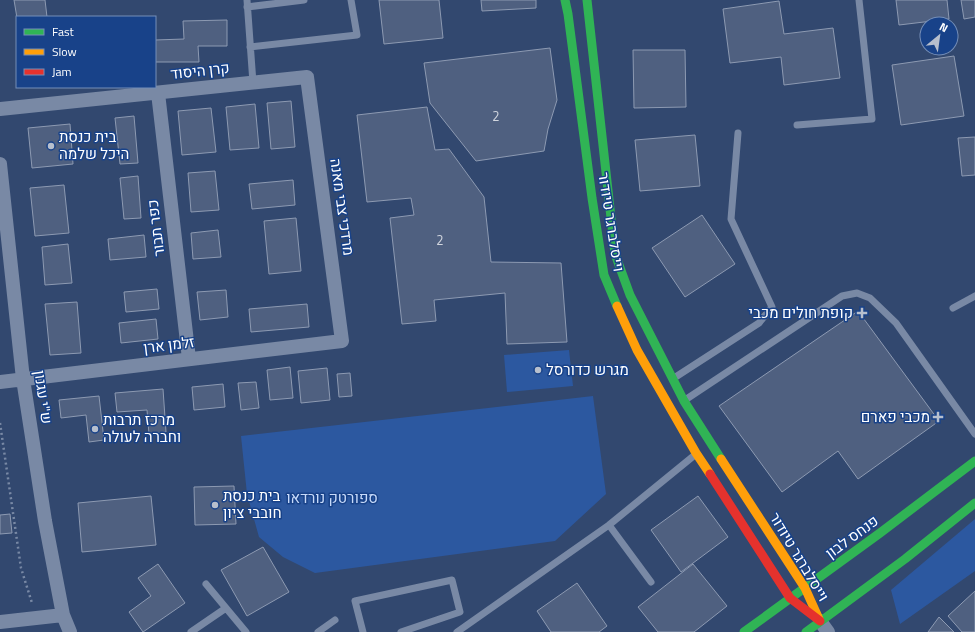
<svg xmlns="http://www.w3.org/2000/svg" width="975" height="632" viewBox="0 0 975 632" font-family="'Titillium Web',Heebo,sans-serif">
  <rect width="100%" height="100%" fill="#32486f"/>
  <path fill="#2c58a0" d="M569,350L573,386L507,392L504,355Z
    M593,396L606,494L555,541L315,573L283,557L259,537L247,494L241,436Z
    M975,519V571L900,624L891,590Z"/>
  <path fill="#4f6080" stroke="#8d9ab2" d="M14,0H45L47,17L17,18Z
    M379,0H439L443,38L384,44Z
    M481,0H536V8L482,11Z
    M896,0H947L949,19L899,25Z
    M961,0H975V17L964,19Z
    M779,1L784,34L833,28L840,78L784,85L781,57L730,63L723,9Z
    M227,20V46H198L199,62H155V40L184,39L183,21Z
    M550,48L557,100L548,129L544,151L476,161L430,103L424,63Z
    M633,50H685L686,107L634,108Z
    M954,56L964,116L901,125L892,65Z
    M291,101L295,147L271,149L267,103Z
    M255,104L259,148L230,150L226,107Z
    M427,107L435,150L449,149L484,197L491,262L561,263L567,342L507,344L505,293L434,300L436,321L402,324L390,218L414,215L411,198L367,202L357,115Z
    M211,108L216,152L182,155L178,111Z
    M134,116L138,163L120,164L115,118Z
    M70,124L73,164L32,168L28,128Z
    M695,135L700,186L640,191L635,140Z
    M975,137V175L962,176L958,138Z
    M215,171L219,210L191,212L188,173Z
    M138,176L141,218L124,219L120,178Z
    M293,180L295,205L252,209L249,184Z
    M64,185L69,233L35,236L30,188Z
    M702,215L735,264L685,297L652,248Z
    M296,218L301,271L269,274L264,221Z
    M218,230L221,257L193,259L191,233Z
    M144,235L146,257L110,260L108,239Z
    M68,244L72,283L45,285L42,247Z
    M157,289L159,309L126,312L124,292Z
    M226,290L228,317L200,320L197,292Z
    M77,302L81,353L50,355L45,304Z
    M307,304L309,327L251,332L249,309Z
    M858,311L939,421L858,479L838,451L782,492L719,406Z
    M156,319L158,339L121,343L119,323Z
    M290,367L293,398L270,400L267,370Z
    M327,368L330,400L301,403L298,371Z
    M350,373L352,396L339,397L337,374Z
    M256,382L259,408L241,410L238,383Z
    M223,384L225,407L194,410L192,387Z
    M163,389L166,432L149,434L147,410L117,412L115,393Z
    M99,396L104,440L89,442L86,415L61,418L59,400Z
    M234,486L236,524L195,525L194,487Z
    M151,496L156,545L82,552L78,503Z
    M698,496L728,537L681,572L651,530Z
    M10,514L12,533L0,534V515Z
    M263,547L289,592L247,616L221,570Z
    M158,564L185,603L143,632L129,612L151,596L138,578Z
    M693,564L727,606L694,632H658L638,607Z
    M577,583L607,626L599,632H551L537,611Z
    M975,591V632H962L948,616Z
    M939,617L954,632H928Z"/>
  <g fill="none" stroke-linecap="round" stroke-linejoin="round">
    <path stroke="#7989a5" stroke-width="2.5" stroke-dasharray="2 3" stroke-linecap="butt" d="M0,423L21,568L32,603"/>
    <path stroke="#7989a5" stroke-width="7" d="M247,0L253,83
      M247,7L304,0
      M250,47L357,35L351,0
      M797,125L872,119L859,0
      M953,308L975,296
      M674,378L759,323L772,307L731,219L738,133
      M685,400L842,296L857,293L870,298L896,323L975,434
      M609,525L651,582
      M226,608L246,632
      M191,632L226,608L206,584
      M318,632L335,620
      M363,632L355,601L452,580L460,612L401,632
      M457,632L609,525L696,454"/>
    <path stroke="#7989a5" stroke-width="14" d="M158,93L189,359
      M0,109L307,77L342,341L0,382
      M0,164L23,379L45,521L63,615L70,632
      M820,621L828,632
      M0,622L63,615"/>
    <path stroke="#30b455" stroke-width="9" d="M565,0L568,14L592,198L604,275L617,306
      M587,0L615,254L630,295L684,401L721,459
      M744,632L880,533L975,461
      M806,632L905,559L975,503"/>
    <path stroke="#ff9f0a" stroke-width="9" d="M617,306L637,350L696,453L710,474
      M721,459L805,588L819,619"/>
    <path stroke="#e5322d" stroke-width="9" d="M710,474L790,598L820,621"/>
  </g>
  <g fill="#b7bfcd" stroke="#184289" stroke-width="1.5">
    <circle cx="51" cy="146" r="4"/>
    <path d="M860 307h4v4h4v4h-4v4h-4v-4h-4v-4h4z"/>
    <circle cx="538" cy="370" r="4"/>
    <path d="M936 411h4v4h4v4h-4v4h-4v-4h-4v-4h4z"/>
    <circle cx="95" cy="429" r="4"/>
    <circle cx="215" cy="505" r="4"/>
  </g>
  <g text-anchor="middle" stroke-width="3" stroke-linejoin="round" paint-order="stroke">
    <g font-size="13" fill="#d3d7df">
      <text x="496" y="121">2</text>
      <text x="440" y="245">2</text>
    </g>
    <g font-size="15" fill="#fff" stroke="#184289">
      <text transform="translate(200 71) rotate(-6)" y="5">קרן היסוד</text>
      <text transform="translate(342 207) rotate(82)" y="5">מרדכי צבי מאנה</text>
      <text transform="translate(611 222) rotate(81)" y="5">וייסלברגר טיודור</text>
      <text transform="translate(156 228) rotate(-97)" y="5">כפר תבור</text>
      <text transform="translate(169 345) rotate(-7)" y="5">זלמן ארן</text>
      <text transform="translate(43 397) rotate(82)" y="5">ש"י עגנון</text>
      <text transform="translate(852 537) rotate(-36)" y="5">פנחס לבון</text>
      <text transform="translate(799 557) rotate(59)" y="5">וייסלברגר טיודור</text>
    </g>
    <g font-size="15" fill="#fff" stroke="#184289" text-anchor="start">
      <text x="59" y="142">בית כנסת<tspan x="59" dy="17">היכל שלמה</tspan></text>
      <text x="853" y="318" text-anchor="end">קופת חולים מכבי</text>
      <text x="546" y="375">מגרש כדורסל</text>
      <text x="930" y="422" text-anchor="end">מכבי פארם</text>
      <text x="103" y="425">מרכז תרבות<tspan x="103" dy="17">וחברה לעולה</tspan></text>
      <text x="223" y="501">בית כנסת<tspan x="223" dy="17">חובבי ציון</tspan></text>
    </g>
    <g font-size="15" fill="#c7dafa" stroke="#184289">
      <text x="332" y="503">ספורטק נורדאו</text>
    </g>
  </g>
  <rect x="16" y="16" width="140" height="72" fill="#184289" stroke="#748eb8"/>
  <rect x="24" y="29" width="20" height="6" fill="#30b455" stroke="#748eb8"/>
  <text x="52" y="36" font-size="12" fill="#ffffff">Fast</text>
  <rect x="24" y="49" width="20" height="6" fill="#ff9f0a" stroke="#748eb8"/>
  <text x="52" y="56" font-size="12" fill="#ffffff">Slow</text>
  <rect x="24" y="69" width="20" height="6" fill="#e5322d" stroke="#748eb8"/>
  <text x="52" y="76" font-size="12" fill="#ffffff">Jam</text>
  <g transform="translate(939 36) rotate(29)"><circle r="19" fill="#184289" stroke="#748eb8"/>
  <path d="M0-3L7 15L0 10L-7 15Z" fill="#b7bfcd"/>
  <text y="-6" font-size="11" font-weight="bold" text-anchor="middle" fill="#ffffff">N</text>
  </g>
</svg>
